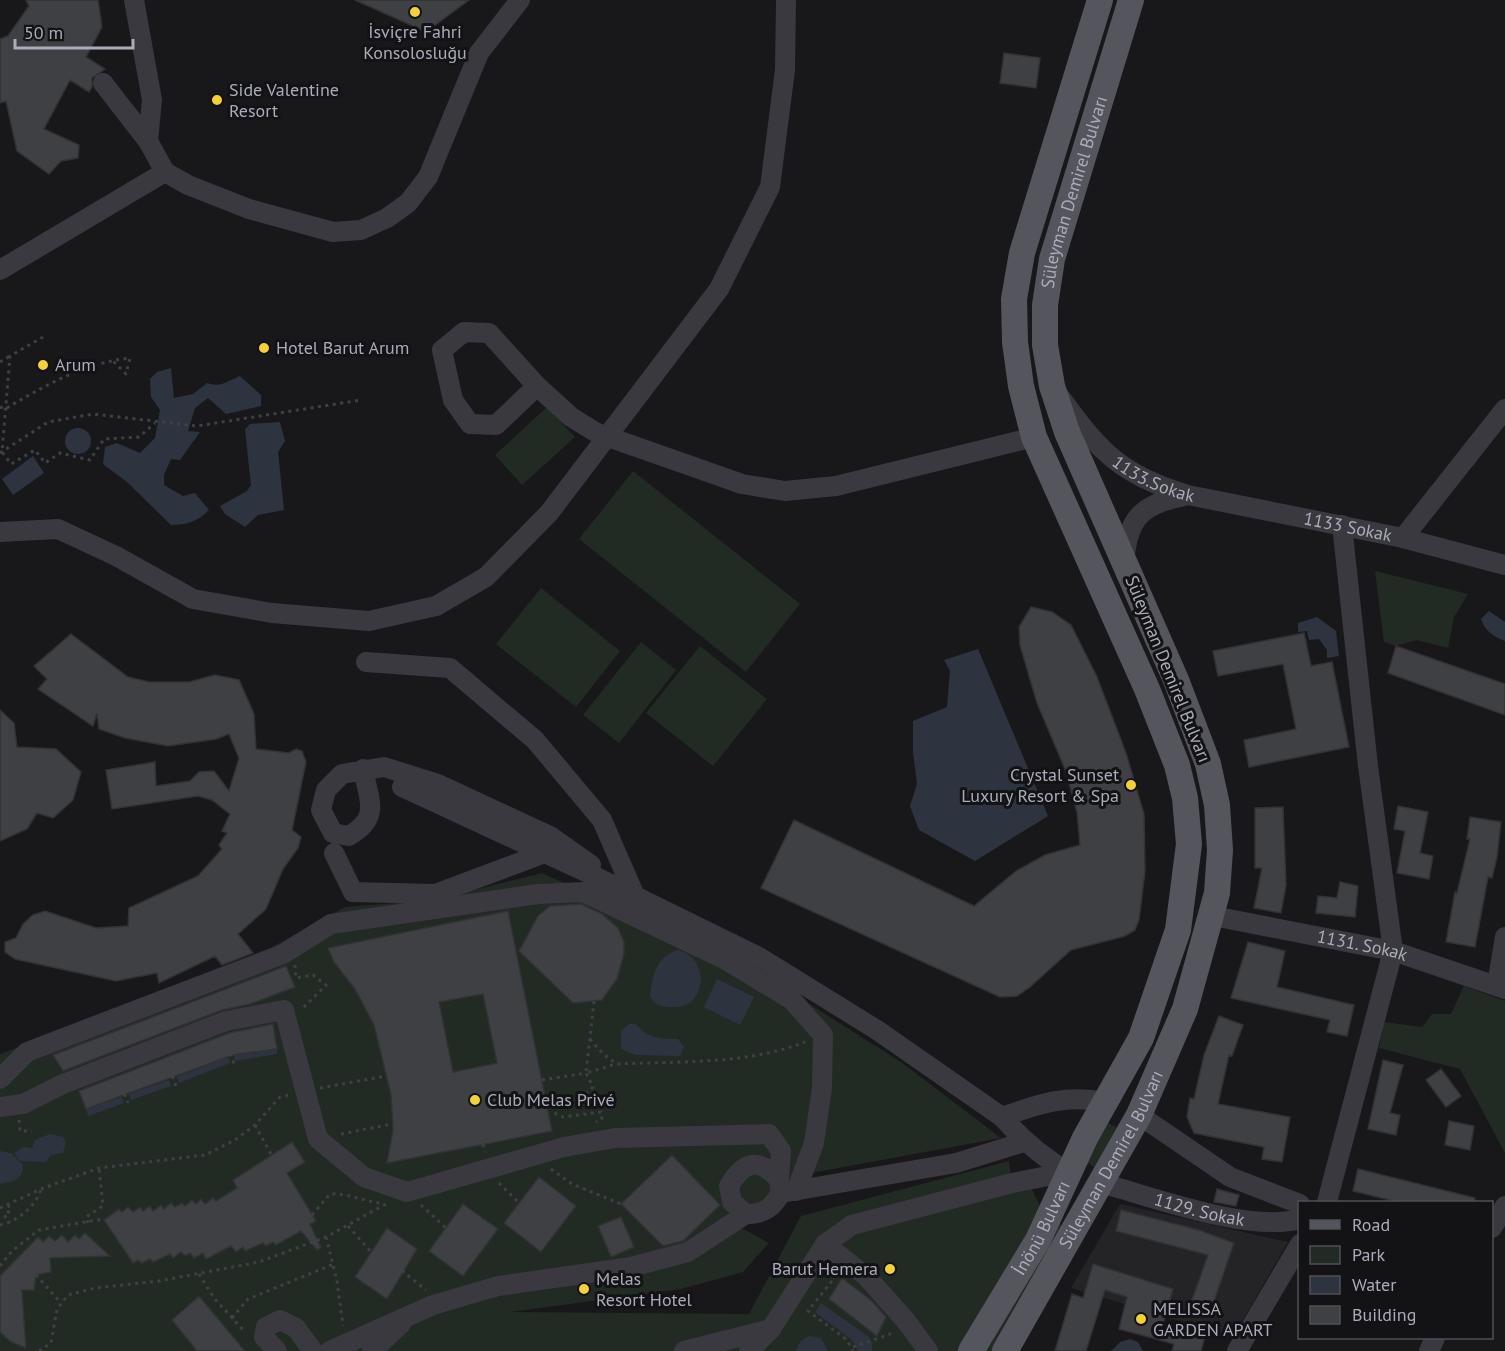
<svg xmlns="http://www.w3.org/2000/svg" width="1505" height="1351" viewBox="0 0 1505 1351" font-family="'PT Sans',sans-serif">
  <rect width="100%" height="100%" fill="#18181a"/>
  <path fill="#242427" d="M1120,1204L1288,1242L1233,1337L1071,1288Z"/>
  <path fill="#222a24" d="M547,407L575,437L522,485L495,455Z
    M633,471L800,604L746,672L579,539Z
    M1375,571L1468,594L1454,617L1448,648L1417,640L1396,646L1384,642Z
    M541,588L620,651L576,707L496,644Z
    M641,642L676,670L619,743L583,715Z
    M700,646L767,699L713,766L646,713Z
    M542,873L754,969L901,1062L1001,1138L795,1176L738,1226L769,1243L743,1272L681,1289L510,1312L749,1314L801,1216L1009,1161L1012,1183L1031,1187L1041,1209L1033,1226L959,1351H0V1054L232,969L345,907L435,900Z
    M1464,986L1505,1001V1153L1460,1069L1379,1048L1384,1022L1422,1027L1432,1014H1451Z
    M1106,1122L1118,1128L1095,1168L1085,1161Z
    M1058,1223L1066,1228L995,1351H984Z"/>
  <path fill="#2d343f" d="M171,368L174,398L193,394L207,383C221,388 227,381 240,376L261,395V406L226,414L208,398L195,408L188,431L200,432L180,460L171,459L164,475V485L183,496L195,493L209,510C199,521 186,525 171,525L127,482L103,464L105,447L117,443L140,453L155,438L160,410L151,397L150,379L157,372Z
    M280,422L285,441L278,452L284,510L258,515L245,527L225,514L220,506L247,491L251,485L245,429L250,424Z
    M65 441a13 13 0 1 1 26 0a13 13 0 1 1-26 0Z
    M33,456L44,473L13,495L2,479Z
    M1489,611L1505,622V641C1494,637 1485,631 1481,619Z
    M1317,617L1336,631L1339,656L1327,658V650L1319,639L1309,640L1307,631L1298,632V623Z
    M978,649L1048,816L975,861L919,830L910,806L917,784L913,752V721L947,707L950,671L944,660Z
    M678,950C699,955 708,981 694,999C685,1010 655,1011 650,996C653,974 656,957 678,950Z
    M717,979L754,997L740,1025L704,1007Z
    M629,1024H636C648,1039 661,1039 678,1039L684,1047L680,1056L636,1055L621,1049V1031Z
    M277,1049V1054L235,1061L234,1055Z
    M228,1057L230,1063L179,1083L177,1077Z
    M169,1080L171,1086L131,1100L129,1094Z
    M122,1097L124,1103L88,1116L86,1109Z
    M50,1134L63,1137L66,1142L63,1153L51,1155L46,1162L20,1161L14,1153L23,1147L32,1148L35,1140Z
    M0,1151L11,1153L23,1165C24,1180 11,1182 0,1184Z
    M821,1303L868,1336L872,1342V1351H858L852,1340L815,1312Z
    M808,1336L821,1338L828,1351H796L800,1342Z
    M1130,1339L1138,1342L1143,1351H1111L1120,1342Z"/>
  <path fill="#3f4044" stroke="#323236" stroke-width="1.5" fill-rule="evenodd" d="M26,0H98L102,27L86,57L105,69L92,78V87L89,92L70,80L44,129L79,145L78,158L61,161L49,174L17,151L6,101L0,103V39L8,36L29,6Z
    M355,0H469L426,32Z
    M1004,53L1040,58L1036,88L1000,83Z
    M1031,607L1052,612L1071,625L1097,677L1126,753L1144,814L1145,871L1139,920L1135,930L1125,936L1071,950L1030,987L1017,996L1000,997L761,888L794,820L974,906L1016,871L1045,855L1080,845L1077,812L1065,769L1037,703L1020,645L1019,627Z
    M1304,633L1311,666L1332,662L1349,747L1249,767L1244,740L1296,729L1283,664L1218,676L1213,651Z
    M71,634L128,677L149,682H189L215,675L239,680L254,714L256,749L289,753L296,749L302,751L306,762L292,830L301,837L298,848L283,869L266,909L238,934L253,953L222,965L215,956L159,983L157,973L116,981L15,959L5,952V942L16,938L23,924L33,915L45,911L96,928L128,926L129,908L198,876L222,849L219,845L227,833L222,831L230,814L212,800L198,796L112,809L106,770L155,762L156,786L190,781L199,772L214,771L229,791L239,758L229,734L216,739L168,746L125,738L99,729L97,713L93,726L38,689L47,679L34,666Z
    M1396,646L1505,684V715L1388,673Z
    M0,710L14,723L17,747L56,749L81,772L73,800L53,818L37,813L27,829L0,841Z
    M1398,806L1428,812L1420,853L1433,856L1429,879L1397,873L1405,831L1394,829Z
    M1283,807L1286,885L1281,913L1254,908L1262,868H1255V808Z
    M1470,817L1501,822L1497,857L1492,878L1488,877L1475,947L1446,942L1455,892L1457,893L1470,839H1467Z
    M1340,882L1358,886L1355,917L1316,913L1318,896L1337,898Z
    M581,904L602,914L618,928L624,942V954L617,979L602,1000L573,1003L519,951L538,916L550,906Z
    M508,911L552,1131L387,1163L393,1130L391,1095L374,1025L355,989L334,962L328,948ZM483,994L497,1063L453,1072L439,1002Z
    M1248,942L1285,951L1277,987L1354,1005L1347,1036L1327,1032L1330,1020L1231,998Z
    M286,966L295,987L250,1004L222,1010L63,1071L53,1055Z
    M1219,1016L1243,1025L1232,1056L1229,1055L1218,1104L1290,1117L1282,1162L1262,1159L1264,1147L1194,1133L1187,1117L1190,1098L1194,1099L1204,1055Z
    M273,1024L277,1049L233,1055L86,1109L79,1091L229,1033Z
    M1383,1060L1403,1065L1390,1113L1400,1115L1396,1135L1368,1129Z
    M1441,1069L1461,1096L1446,1107L1426,1080Z
    M1449,1121L1474,1126L1470,1150L1445,1145Z
    M292,1142L305,1162L287,1173L316,1221L310,1224L321,1248L317,1250L301,1231L276,1245L273,1242L266,1246L263,1243L245,1251L243,1247L236,1252L231,1246L206,1259L203,1253L194,1258L190,1253L185,1256L181,1252L173,1258L170,1254L153,1262L150,1259L142,1263L138,1260L133,1263L104,1220L119,1209L122,1212L128,1207L133,1212L140,1207L143,1211L150,1206L153,1211L161,1205L164,1209L171,1203L175,1207L182,1203L185,1206L192,1200L196,1204L201,1199L205,1204L213,1198L216,1201L237,1188L233,1180Z
    M672,1155L720,1205L683,1241L663,1246L621,1204Z
    M1358,1169L1475,1198L1474,1203H1402L1353,1191Z
    M539,1177L576,1206L541,1252L504,1223Z
    M1217,1189L1239,1195L1236,1206L1214,1202Z
    M463,1204L498,1229L463,1276L429,1251Z
    M1121,1210L1199,1230L1234,1243L1212,1307L1192,1300L1208,1255L1116,1231Z
    M621,1217L634,1247L611,1257L598,1226Z
    M387,1228L417,1249L387,1299L355,1277Z
    M85,1233L110,1256L50,1258L51,1272L36,1275L34,1290H22L26,1348L11,1342L0,1332V1276L38,1237L43,1242L49,1236L55,1241L62,1235L68,1242L75,1235L79,1239Z
    M1093,1264L1173,1289L1163,1324L1205,1336L1201,1351H1172L1174,1344L1119,1329L1127,1297L1105,1290L1086,1351H1055L1072,1294L1083,1298Z
    M842,1278L872,1301L886,1317L877,1336L829,1299Z
    M199,1296L225,1327L245,1351H197L172,1320Z"/>
  <g fill="none" stroke-linecap="round" stroke-linejoin="round">
    <path stroke="#3f4046" stroke-width="3" stroke-dasharray="3 4.5" stroke-linecap="butt" d="M43,337L10,356L2,452L11,464L35,450L45,463L60,453L90,460L104,439L139,437L155,423
      M0,362L10,356
      M0,407L5,409C44,386 84,363 130,358L126,374L112,360
      M0,453L48,422L93,414L197,426L361,400
      M295,965L296,978L313,975L326,985L302,1009
      M594,1001L586,1073L616,1064
      M226,1039L235,1067
      M590,1039L603,1054L617,1064C679,1061 746,1065 805,1042
      M167,1062L176,1086
      M119,1080L128,1103
      M542,1080L586,1073L593,1087L589,1092L553,1105L556,1114L563,1117L601,1112L602,1119L596,1122
      M320,1088L386,1076
      M19,1120L20,1131H32
      M255,1125L272,1156
      M341,1134L392,1124
      M483,1144L484,1152
      M551,1169L572,1184L621,1204
      M499,1183L519,1203
      M8,1205L11,1210L4,1215L10,1223
      M421,1205L446,1228
      M0,1208L41,1189L99,1168L205,1155L235,1140L255,1125L280,1097L290,1095
      M312,1215L330,1194C348,1193 363,1201 380,1203
      M88,1223L86,1217L103,1206L99,1168
      M0,1225C17,1222 37,1205 41,1189
      M348,1226L371,1252
      M326,1237L337,1281L343,1326
      M388,1265L401,1270L426,1290
      M0,1266L12,1251L39,1230L103,1219
      M199,1274L214,1298L245,1332
      M36,1275L61,1303
      M832,1281L808,1311L847,1340L853,1351
      M232,1318L248,1299L334,1264
      M853,1347L893,1333
      M39,1351L51,1343L57,1309L68,1295L95,1288L159,1281L259,1262L326,1237L386,1204"/>
    <g stroke="#39393f" stroke-width="20">
      <path d="M134,0L152,100L148,141"/>
      <path d="M103,83L148,141L165,172L188,185L249,209L333,232L361,230L387,218L408,203L428,177L479,53L520,0"/>
      <path d="M0,270L165,172"/>
      <path d="M537,386L489,333L464,332L442,350L453,400L470,424L496,425L537,386L571,417L597,433L742,484L785,491L836,486L1034,437"/>
      <path id="s1" d="M1061,398C1099,452 1123,476 1188,495L1403,538L1505,565"/>
      <path d="M0,532L58,529L116,556L193,599L272,613L369,621L436,606L486,577L549,513L719,289L770,187L785,70L786,0"/>
      <path d="M1403,538L1505,409"/>
      <path d="M1124,562C1128,518 1141,504 1185,496"/>
      <path d="M366,662L450,668L535,740L602,820L635,896"/>
      <path d="M363,769C369,801 381,817 349,836L333,833L321,810L326,790L342,774L384,767L438,784L550,836L591,865"/>
      <path d="M402,787L588,873L759,957L877,1030L1002,1117C1039,1104 1066,1094 1105,1102"/>
      <path d="M334,853L353,892L435,894L545,853"/>
      <path id="s2" d="M1213,916L1393,951L1505,989"/>
      <path d="M1497,985L1505,937"/>
      <path d="M0,1079L27,1052L283,954L331,924L538,894L583,892L724,959L792,1000L823,1035L822,1088L814,1143L796,1191"/>
      <path d="M0,1107L23,1104L63,1084L226,1021L284,1010L318,1139L364,1177L407,1192L564,1147L615,1138L769,1134L781,1151L779,1179L781,1193L956,1163L1024,1142"/>
      <path d="M1139,1115L1230,1177L1300,1204"/>
      <path d="M1002,1117C1023,1141 1042,1157 1068,1172"/>
      <path d="M779,1179C758,1157 744,1161 729,1186L732,1202L746,1214C764,1214 772,1208 781,1193"/>
      <path id="s3" d="M1101,1183C1153,1197 1249,1233 1300,1219"/>
      <path d="M1327,1202L1393,951L1368,766L1342,525"/>
      <path d="M1492,1228L1505,1206"/>
      <path d="M825,1244L867,1277L906,1321L928,1351"/>
      <path d="M277,1351L264,1337L266,1327L280,1320L296,1328L313,1351"/>
      <path d="M330,1351L433,1305L498,1286L631,1267L688,1252L746,1214"/>
      <path d="M372,1351L401,1324"/>
      <path d="M684,1351L771,1329"/>
      <path d="M749,1351L771,1329L825,1244L852,1225L1012,1183L1068,1172"/>
      <path d="M1237,1351L1300,1244"/>
      <path d="M1429,1351L1435,1338"/>
    </g>
    <g stroke="#55555e" stroke-width="26">
      <path id="s4" d="M971,1351L1038,1240L1085,1138L1141,1038L1178,930L1189,844L1185,798L1177,765L1147,689L1034,437L1021,386L1015,342L1014,299L1022,253L1100,0"/>
      <path id="s5" d="M1005,1351L1139,1115L1185,1009L1217,893L1220,850L1217,805L1208,764L1176,680L1067,432L1052,386L1045,345V305L1052,259L1131,0"/>
    </g>
  </g>
  <g fill="#f6d133" stroke="#131315" stroke-width="2">
    <circle cx="415" cy="12" r="6"/>
    <circle cx="217" cy="100" r="6"/>
    <circle cx="264" cy="348" r="6"/>
    <circle cx="43" cy="365" r="6"/>
    <circle cx="1131" cy="785" r="6"/>
    <circle cx="475" cy="1100" r="6"/>
    <circle cx="890" cy="1269" r="6"/>
    <circle cx="584" cy="1289" r="6"/>
    <circle cx="1141" cy="1319" r="6"/>
  </g>
  <g text-anchor="middle" stroke-width="6" stroke-linejoin="round" paint-order="stroke">
    <g font-size="18" fill="#aaacba" stroke="#131315" text-anchor="start">
      <text x="415" y="38" text-anchor="middle">İsviçre Fahri<tspan x="415" dy="21">Konsolosluğu</tspan></text>
      <text x="229" y="96">Side Valentine<tspan x="229" dy="21">Resort</tspan></text>
      <text x="276" y="354">Hotel Barut Arum</text>
      <text x="55" y="371">Arum</text>
      <text x="1119" y="781" text-anchor="end">Crystal Sunset<tspan x="1119" dy="21">Luxury Resort &amp; Spa</tspan></text>
      <text x="487" y="1106">Club Melas Privé</text>
      <text x="878" y="1275" text-anchor="end">Barut Hemera</text>
      <text x="596" y="1285">Melas<tspan x="596" dy="21">Resort Hotel</tspan></text>
      <text x="1153" y="1315">MELISSA<tspan x="1153" dy="21">GARDEN APART</tspan></text>
    </g>
    <g font-size="18" fill="#aaacba" stroke="#131315">
      <text dy="6" stroke="none"><textPath href="#s5" startOffset="1245">Süleyman Demirel Bulvarı</textPath></text>
      <text dy="6" stroke="none"><textPath href="#s1" startOffset="126">1133.Sokak</textPath></text>
      <text dy="6" stroke="none"><textPath href="#s1" startOffset="327">1133 Sokak</textPath></text>
      <text transform="translate(1168 669) rotate(68)" y="6">Süleyman Demirel Bulvarı</text>
      <text dy="6" stroke="none"><textPath href="#s2" startOffset="152">1131. Sokak</textPath></text>
      <text dy="6" stroke="none"><textPath href="#s5" startOffset="219">Süleyman Demirel Bulvarı</textPath></text>
      <text dy="6" stroke="none"><textPath href="#s3" startOffset="102">1129. Sokak</textPath></text>
      <text dy="6" stroke="none"><textPath href="#s4" startOffset="142">İnönü Bulvarı</textPath></text>
    </g>
  </g>
  <rect x="1298" y="1201" width="195" height="138" fill="#131315" stroke="#4f5057" stroke-width="1.5"/>
  <rect x="1310" y="1220" width="30" height="9" fill="#55555e" stroke="#4f5057" stroke-width="1.5"/>
  <text x="1352" y="1231" font-size="18" fill="#aaacba">Road</text>
  <rect x="1310" y="1246" width="30" height="18" fill="#222a24" stroke="#4f5057" stroke-width="1.5"/>
  <text x="1352" y="1261" font-size="18" fill="#aaacba">Park</text>
  <rect x="1310" y="1276" width="30" height="18" fill="#2d343f" stroke="#4f5057" stroke-width="1.5"/>
  <text x="1352" y="1291" font-size="18" fill="#aaacba">Water</text>
  <rect x="1310" y="1306" width="30" height="18" fill="#3f4044" stroke="#4f5057" stroke-width="1.5"/>
  <text x="1352" y="1321" font-size="18" fill="#aaacba">Building</text>
  <path d="M15 39v9h118v-9" fill="none" stroke="#aaacba" stroke-width="3"/>
  <text x="24" y="39" font-size="18" fill="#aaacba" stroke="#131315" stroke-width="4.5" paint-order="stroke">50 m</text>
</svg>
